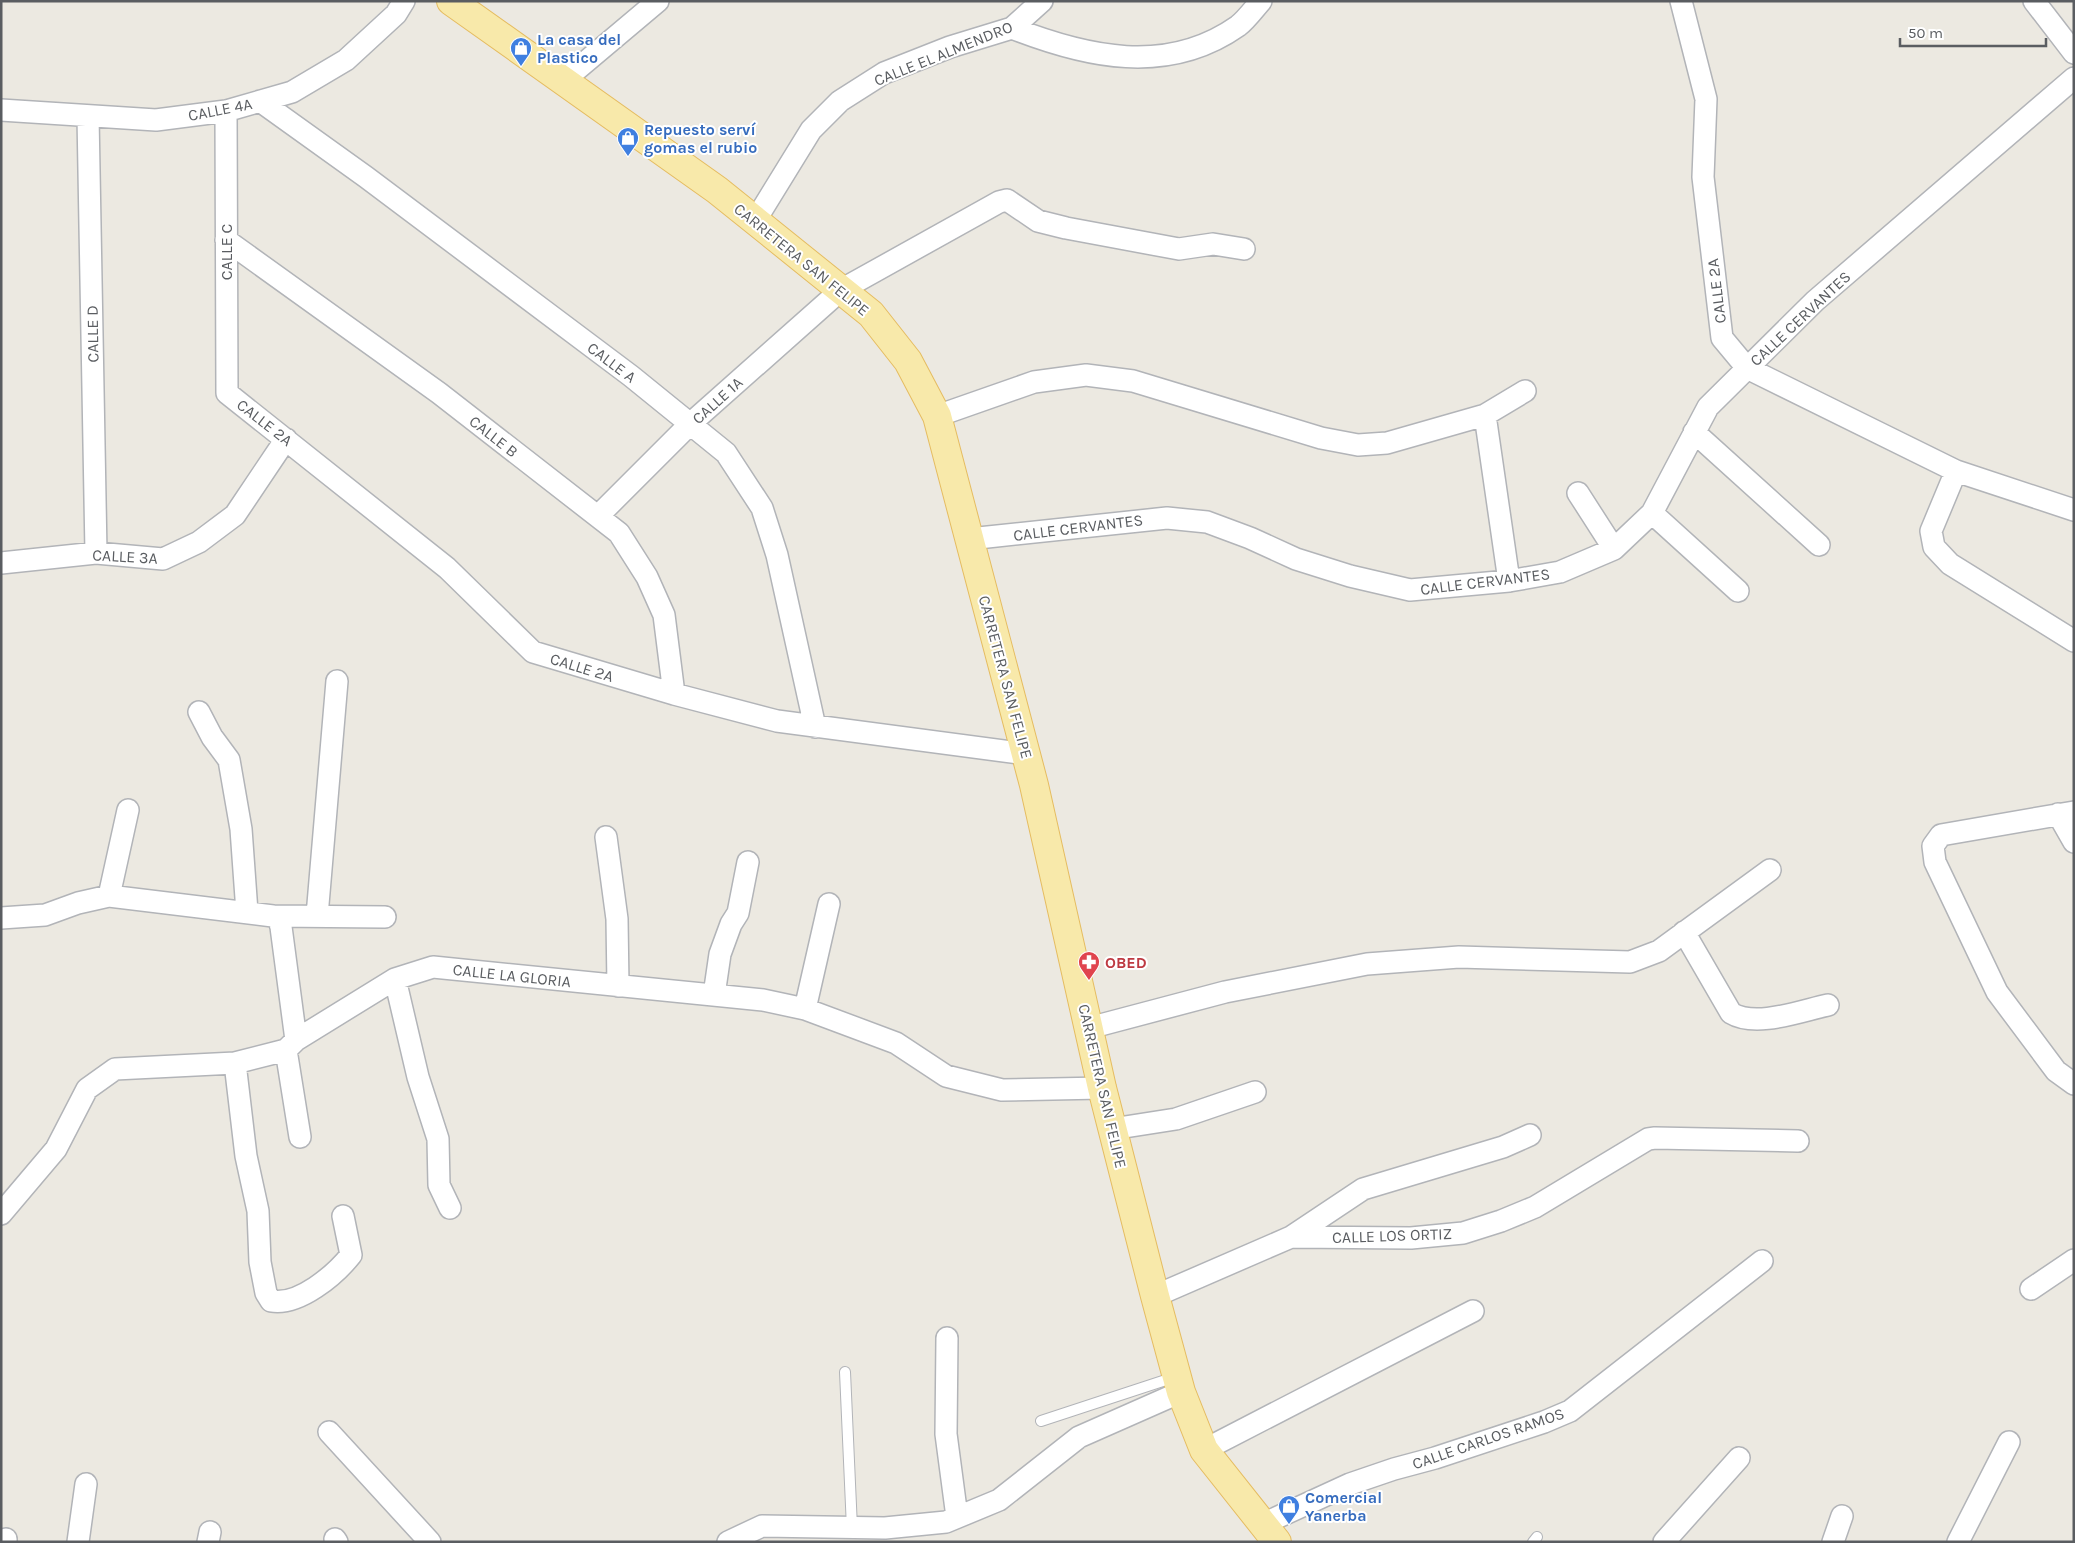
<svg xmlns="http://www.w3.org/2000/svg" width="2075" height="1543" viewBox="0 0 2075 1543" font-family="Karla,sans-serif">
  <rect width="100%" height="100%" fill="#ece9e1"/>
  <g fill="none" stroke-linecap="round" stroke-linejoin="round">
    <g stroke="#b2b4b8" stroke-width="12">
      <path id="service" d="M845,1372L852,1528
        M1041,1421L1175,1377
        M1533,1542L1537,1537"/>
    </g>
    <g stroke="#b2b4b8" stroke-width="24">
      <path id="minor" d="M1681,1L1706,99L1703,177L1722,338L1747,368L1956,471L2074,510
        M2034,1L2074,53
        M1012,28C1086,57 1167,76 1238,26C1246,20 1254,9 1261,1
        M563,81L658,1
        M260,101L366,177L631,376L726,453L762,508L777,555L815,727
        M1,110L156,120L226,111L292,92L346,60L396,14L404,1
        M226,111L227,393L447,568L533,652L674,694L777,721L1026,754
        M88,116L96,553
        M755,221L811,130L840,101L884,73L950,47L1012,28L1042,1
        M226,240L439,393L619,533L647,577L664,615L674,694
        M1485,415L1509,581
        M937,416L1034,382L1086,375L1133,381L1321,438L1358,445L1387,443L1485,415L1525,391
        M1694,432L1819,545
        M1956,471L1931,531L1934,547L1950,564L2074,641
        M1578,493L1614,549
        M1652,513L1738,591
        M598,516L690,424L841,290L999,202L1007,200L1038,221L1066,228L1179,249L1213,244L1244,249
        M969,539L1167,518L1207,522L1250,538L1296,559L1350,576L1410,590L1509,581L1560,572L1614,549L1652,513L1708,407L1815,301L2074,78
        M1,563L96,553L163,559L199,542L235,515L286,439
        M199,712L212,737L229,760L241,829L247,912
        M2074,812L1941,835L1933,846L1935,862L1997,992L2056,1071L2074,1084
        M2058,814L2074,842
        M606,837L617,919L618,986
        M109,896L128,810
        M273,916L385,917
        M317,916L337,681
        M1,918L45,915L78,903L109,896L273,916L279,920L281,927L296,1040
        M1684,932L1731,1013C1756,1028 1800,1011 1828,1005
        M395,979L418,1077L438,1139L439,1185L450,1208
        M714,995L720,954L731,924L738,913L748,862
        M805,1009L829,904
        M1089,1028L1225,992L1367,964L1459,957L1630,962L1659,951L1770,870
        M286,1050L300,1137
        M235,1063L246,1156L258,1211L260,1262L266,1293L271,1301C299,1306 335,1275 351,1255L343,1216
        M1112,1129L1176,1119L1255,1092
        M1,1214L56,1149L87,1089L115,1069L235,1063L286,1050L296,1040L395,979L433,967L763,1000L805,1009L896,1043L946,1076L1002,1090L1102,1088
        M1291,1237L1363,1189L1503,1147L1530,1135
        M2031,1289L2074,1260
        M1155,1296L1291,1237L1411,1238L1463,1233L1501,1221L1535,1207L1648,1139L1655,1138L1798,1141
        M947,1338L946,1434L957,1517
        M329,1432L430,1542
        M1204,1450L1473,1311
        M1263,1524L1350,1484L1394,1469L1435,1458L1544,1422L1570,1411L1762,1261
        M6,1539V1542
        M335,1539L337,1542
        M78,1542L86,1484
        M208,1542L210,1532
        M728,1542L762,1526L885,1528L946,1522L999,1500L1079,1437L1181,1392
        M1664,1542L1739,1458
        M1833,1542L1842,1516
        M1958,1542L2009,1442"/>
    </g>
    <g stroke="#e5bc61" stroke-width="30">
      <path id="primary" d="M451,1L717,190L871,314L908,361L937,416L1034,785L1102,1088L1155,1296L1181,1392L1204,1450L1277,1542"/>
    </g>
    <use href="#service" stroke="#fff" stroke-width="10"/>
    <use href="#minor" stroke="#fff" stroke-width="21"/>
    <use href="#primary" stroke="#f8e9aa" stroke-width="28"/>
  </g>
  <defs>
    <g id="shop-pin" transform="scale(1.125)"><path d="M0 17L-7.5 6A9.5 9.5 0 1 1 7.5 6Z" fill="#3f7fe0" stroke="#fff"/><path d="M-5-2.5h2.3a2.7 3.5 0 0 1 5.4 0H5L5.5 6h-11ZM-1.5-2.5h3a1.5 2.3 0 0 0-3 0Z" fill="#fff"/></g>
    <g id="pharmacy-pin" transform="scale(1.125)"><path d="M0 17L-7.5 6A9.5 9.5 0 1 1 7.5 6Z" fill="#e0444e" stroke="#fff"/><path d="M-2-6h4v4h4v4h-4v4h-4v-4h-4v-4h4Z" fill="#fff"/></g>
  </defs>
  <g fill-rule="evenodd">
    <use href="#shop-pin" x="521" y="48"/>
    <use href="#shop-pin" x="628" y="138"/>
    <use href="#pharmacy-pin" x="1089" y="962"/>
    <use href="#shop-pin" x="1289" y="1506"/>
  </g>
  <g text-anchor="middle" stroke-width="4" stroke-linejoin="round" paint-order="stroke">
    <g font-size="16" font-weight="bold" fill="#366cbe" stroke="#fff" text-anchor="start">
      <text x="537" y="45">La casa del<tspan x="537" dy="18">Plastico</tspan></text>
      <text x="644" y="135">Repuesto serví<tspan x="644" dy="18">gomas el rubio</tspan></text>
      <text x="1305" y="1503">Comercial<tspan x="1305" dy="18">Yanerba</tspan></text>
    </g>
    <g font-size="16" fill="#5a5d61" stroke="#fff">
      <text transform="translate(943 53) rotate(-22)" y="6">CALLE EL ALMENDRO</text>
      <text transform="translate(220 109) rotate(-11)" y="6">CALLE 4A</text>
      <text transform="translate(226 252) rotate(-90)" y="6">CALLE C</text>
      <text transform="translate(802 259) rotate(39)" y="6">CARRETERA SAN FELIPE</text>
      <text transform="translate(1716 291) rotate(-97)" y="6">CALLE 2A</text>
      <text transform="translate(1800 318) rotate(-43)" y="6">CALLE CERVANTES</text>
      <text transform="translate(92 334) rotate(-91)" y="6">CALLE D</text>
      <text transform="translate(612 362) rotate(37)" y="6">CALLE A</text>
      <text transform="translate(717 400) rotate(-42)" y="6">CALLE 1A</text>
      <text transform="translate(265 422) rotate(38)" y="6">CALLE 2A</text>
      <text transform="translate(494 436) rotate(38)" y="6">CALLE B</text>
      <text transform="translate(1078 527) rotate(-7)" y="6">CALLE CERVANTES</text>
      <text transform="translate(125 556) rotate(3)" y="6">CALLE 3A</text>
      <text transform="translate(1485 581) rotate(-7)" y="6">CALLE CERVANTES</text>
      <text transform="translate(582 667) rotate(17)" y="6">CALLE 2A</text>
      <text transform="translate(1006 677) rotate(75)" y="6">CARRETERA SAN FELIPE</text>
      <text transform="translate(512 975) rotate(6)" y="6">CALLE LA GLORIA</text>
      <text transform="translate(1103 1086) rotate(77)" y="6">CARRETERA SAN FELIPE</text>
      <text transform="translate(1392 1235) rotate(-2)" y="6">CALLE LOS ORTIZ</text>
      <text transform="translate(1488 1438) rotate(-19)" y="6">CALLE CARLOS RAMOS</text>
    </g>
    <g font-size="16" font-weight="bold" fill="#be3a42" stroke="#fff" text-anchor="start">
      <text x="1105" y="968">OBED</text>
    </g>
  </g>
  <rect width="2075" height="1543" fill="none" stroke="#5a5d61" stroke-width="5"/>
  <path d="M1900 38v8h146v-8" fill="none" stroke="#5a5d61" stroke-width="2.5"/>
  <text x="1908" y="38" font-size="15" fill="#5a5d61" stroke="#ffffff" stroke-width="4" paint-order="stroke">50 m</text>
</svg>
